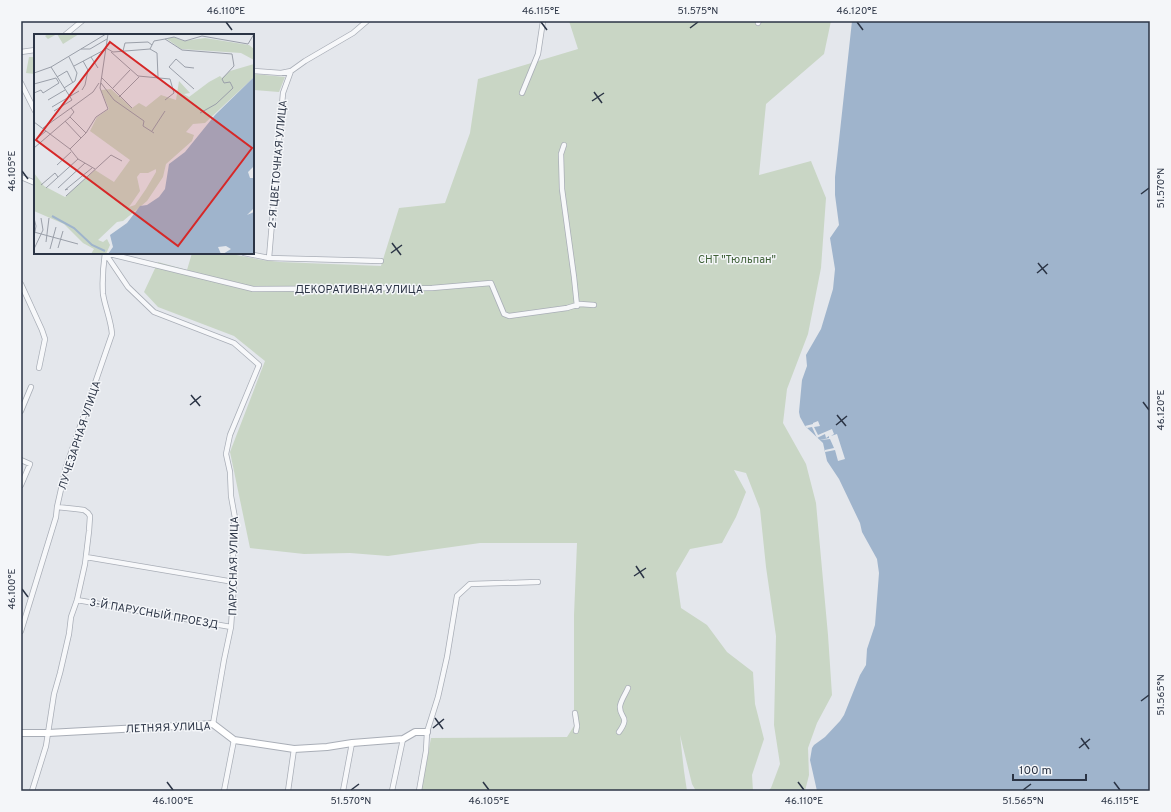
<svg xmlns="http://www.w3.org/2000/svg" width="1171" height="812" viewBox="0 0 1171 812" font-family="Overpass,sans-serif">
  <rect width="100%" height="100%" fill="#e4e7ec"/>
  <path fill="#c9d6c5" d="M569,21H831L824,54L766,104L759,175L811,161L826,198L821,268L808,334L787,389L783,423L806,464L816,503L828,635L832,695L817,723L808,748L809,775L805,791H768L771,788L780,764L774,725L776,636L766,567L760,509L746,473L734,470L746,492L736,517L722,543L690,549L676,573L681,608L707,625L727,652L753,672L755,704L764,739L752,775L753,791H696L692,784L680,735L684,771L687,791H421L431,738L567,737L574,726V615L577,543H480L388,556L350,553L304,554L250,548L230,452L265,361L234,336L158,307L144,292L158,262L187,270L192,253H226L262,260L280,262L381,266L399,208L445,203L470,133L478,79L578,49Z
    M29,57H35V74L26,73Z
    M253,74L285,77L279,92L253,90Z"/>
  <path fill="#9fb4cc" d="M852,21H1150V791H817L810,760L812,748L814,745L825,737L840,721L844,715L860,675L866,665L867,649L875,625L879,573L877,559L862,532L860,523L839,479L827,461L823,443L805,426L800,417L799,412L802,380L807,366L806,355L821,329L833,289L835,269L830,238L839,225L835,195V177Z"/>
  <path fill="#e4e7ec" d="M818,421L820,426L814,427L818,435L832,429L834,434L831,436L837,434L845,459L838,461L835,450L825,452V450L834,448L830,439L821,440H820L829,438V436L826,438L825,434L817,438L812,427L807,428L805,426L813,424V423Z"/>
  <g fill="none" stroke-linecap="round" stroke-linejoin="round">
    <g stroke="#a9aeb7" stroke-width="6">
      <path id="street" d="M758,23L759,21
        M65,35L82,21
        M21,52L35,50
        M253,71L281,73L291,71L305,61L353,33L367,21
        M21,83L35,111
        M522,93L538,54L543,21
        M564,145L561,154L562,189L574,277L577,306
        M21,177L35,183
        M105,253L128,287L154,312L234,343L259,365L230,435L226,454L230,472L231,496L235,518L232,537L234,582L231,627L224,660L213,724
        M106,253L253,289L432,288L491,283L504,314L509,316L567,308L580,304L594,305
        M244,253L269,258L381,261
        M269,258L283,93L291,71
        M21,284L42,330L45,339L39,368
        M21,411L31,387
        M21,460L30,464L21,485
        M86,557L234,582
        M77,600L231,627
        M21,631L56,517L57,507
        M575,713L577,726L576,731
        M619,732C631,715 619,719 620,706C621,700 626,693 628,688
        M32,791L46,746L54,694L60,673L69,634L71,617L77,600L85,564L89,531L90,516L88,513L84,510L76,509L57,507L66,467L112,334C111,320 105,307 103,294C102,280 103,267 105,253
        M224,791L234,740
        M288,791L294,749
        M343,791L352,743
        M392,791L403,739
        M419,791L426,751L427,732L438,697L447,657L457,596L470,584L538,582"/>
    </g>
    <g stroke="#a9aeb7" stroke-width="8">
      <path id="secondary" d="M21,733H48L213,724L234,740L294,749L327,747L352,743L403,739L415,732H427"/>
    </g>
    <use href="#street" stroke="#f7f8fa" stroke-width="4.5"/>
    <use href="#secondary" stroke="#fff" stroke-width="6"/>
  </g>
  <path fill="none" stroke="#2b3445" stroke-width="1.5" d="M226,22L232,30M541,22L547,30M857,22L863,30M690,28L698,22M594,92L602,103M592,101L604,93M22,171L28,179M1141,194L1149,188M392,243L401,255M391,253L402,245M1038,263L1047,274M1037,273L1048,264M191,395L200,406M1143,402L1149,410M190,405L201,396M837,415L846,426M836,425L847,416M636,566L644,578M634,576L646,568M22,589L28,597M1141,701L1149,695M435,718L443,729M433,728L444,719M1081,738L1089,749M1079,748L1090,739M167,782L173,790M483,782L489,790M798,782L804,790M1114,782L1120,790M351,790L359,784M1023,790L1031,784"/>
  <g text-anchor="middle" stroke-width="3" stroke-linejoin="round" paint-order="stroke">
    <g font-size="11" fill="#2b3445" stroke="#f4f6f9">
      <text transform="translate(277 164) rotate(-85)" y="4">2-Я ЦВЕТОЧНАЯ УЛИЦА</text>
      <text x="359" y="293">ДЕКОРАТИВНАЯ УЛИЦА</text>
      <text transform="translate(79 435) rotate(-72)" y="4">ЛУЧЕЗАРНАЯ УЛИЦА</text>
      <text transform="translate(233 566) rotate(-89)" y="4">ПАРУСНАЯ УЛИЦА</text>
      <text transform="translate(154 613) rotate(10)" y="4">3-Й ПАРУСНЫЙ ПРОЕЗД</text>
      <text transform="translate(168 727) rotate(-2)" y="4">ЛЕТНЯЯ УЛИЦА</text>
    </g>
    <g font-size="11" fill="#3f6138" stroke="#f4f6f9">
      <text x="737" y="263">СНТ "Тюльпан"</text>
    </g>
  </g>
  <g transform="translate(34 34)">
    <rect width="220" height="220" fill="#e4e7ec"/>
    <path d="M14,0H45L29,10L23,0L14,5L11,2ZM139,3L150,7L171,4L215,11L220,15V26L207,19L147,15L133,5ZM220,30L219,44L171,89L159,90L152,98L160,101L158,107L132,130L129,143L113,167L89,187L83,188L64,206L69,208L73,205L76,211L72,220H57L60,215L49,209L30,190L0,177V139L10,152L31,163L61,136L80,148L96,126L56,97L63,83L75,75L67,56L77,55L98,74L105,69L112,73L127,61L142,66L145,47L156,59L150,60L155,63L175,48L186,42L188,44L196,37ZM122,132V138L112,155L101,171L95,173L106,157L103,143L106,139H114L122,135Z" fill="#c9d6c5" fill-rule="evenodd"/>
    <path d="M220,43V132L214,138L216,144H220V174L213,181L220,178V220H189L197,215L192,212L184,213L187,220H74L79,213L76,201L93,189L106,172L113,171L125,163L131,155L135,130L151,118L181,81Z" fill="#9fb4cc"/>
    <path fill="none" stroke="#9fb4cc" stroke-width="2" d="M18,182L40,194L58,211L71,217"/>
    <path fill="none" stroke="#9a9fa9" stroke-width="1" d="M131,5L140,3L151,7L168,2L214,10L220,0M72,14L79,18L116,15L120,7L131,5L148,16L198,20L200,32L188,45L190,49L196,48L199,54L182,70L166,79M47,15H56L73,5M116,15L123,19L124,43M89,17L91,9L114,8L118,11M77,18L104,42L136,45L140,59L131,66M57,23L64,34M40,32L72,15M17,33L38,66L20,77M160,34L151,33L142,25L135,33L160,55M0,39L17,33L72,0M23,43L33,37L39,49M67,43L98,74M67,49L80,66L110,87L109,92L120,99M0,50L22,44L25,49L9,59L7,56L0,59M30,54L41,47L43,39L35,23M78,55L96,36M48,56L51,51L54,36L49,27M85,63L105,43M14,66L31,56M18,73L45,57M36,83L52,99M31,87L47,104M0,88L36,115L44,125L61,135M9,94L37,74M118,97L131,77M0,107L12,97M0,114L35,84L40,78L37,74L59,58L65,49M36,115L52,99L62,83L74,75L66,54L74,0M23,131L37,118M7,151L21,139L24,143M12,154L44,125M24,154L51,129M34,155L31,156L58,134M32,162L77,121L88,127M0,184L2,192L0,203M0,198L44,210M12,208L15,184M24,214L29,197M0,215L9,196L7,184M16,215L22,193"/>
    <path fill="#d62828" fill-opacity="0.15" stroke="#d62828" stroke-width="2" d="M76,8L218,114L144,212L2,106Z"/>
    <rect width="220" height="220" fill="none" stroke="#2b3445" stroke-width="2"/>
  </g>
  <rect width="1171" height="812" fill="none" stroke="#f4f6f9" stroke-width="44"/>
  <path d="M1013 774v6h73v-6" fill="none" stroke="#2b3445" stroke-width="2"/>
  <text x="1019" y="774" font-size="12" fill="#2b3445" stroke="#f4f6f9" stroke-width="3" paint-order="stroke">100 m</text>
  <rect x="22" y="22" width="1127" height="768" fill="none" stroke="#2b3445" stroke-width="1.5"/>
  <g font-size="10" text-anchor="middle" fill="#2b3445">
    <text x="226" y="14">46.110°E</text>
    <text x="541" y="14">46.115°E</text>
    <text x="698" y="14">51.575°N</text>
    <text x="857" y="14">46.120°E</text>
    <text transform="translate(11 171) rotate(-90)" y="4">46.105°E</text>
    <text transform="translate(1160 188) rotate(-90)" y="4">51.570°N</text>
    <text transform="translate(1160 410) rotate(-90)" y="4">46.120°E</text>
    <text transform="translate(11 589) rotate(-90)" y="4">46.100°E</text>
    <text transform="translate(1160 695) rotate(-90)" y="4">51.565°N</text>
    <text x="173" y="804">46.100°E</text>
    <text x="351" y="804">51.570°N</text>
    <text x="489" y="804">46.105°E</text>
    <text x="804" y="804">46.110°E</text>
    <text x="1023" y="804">51.565°N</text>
    <text x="1120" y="804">46.115°E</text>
  </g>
</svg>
